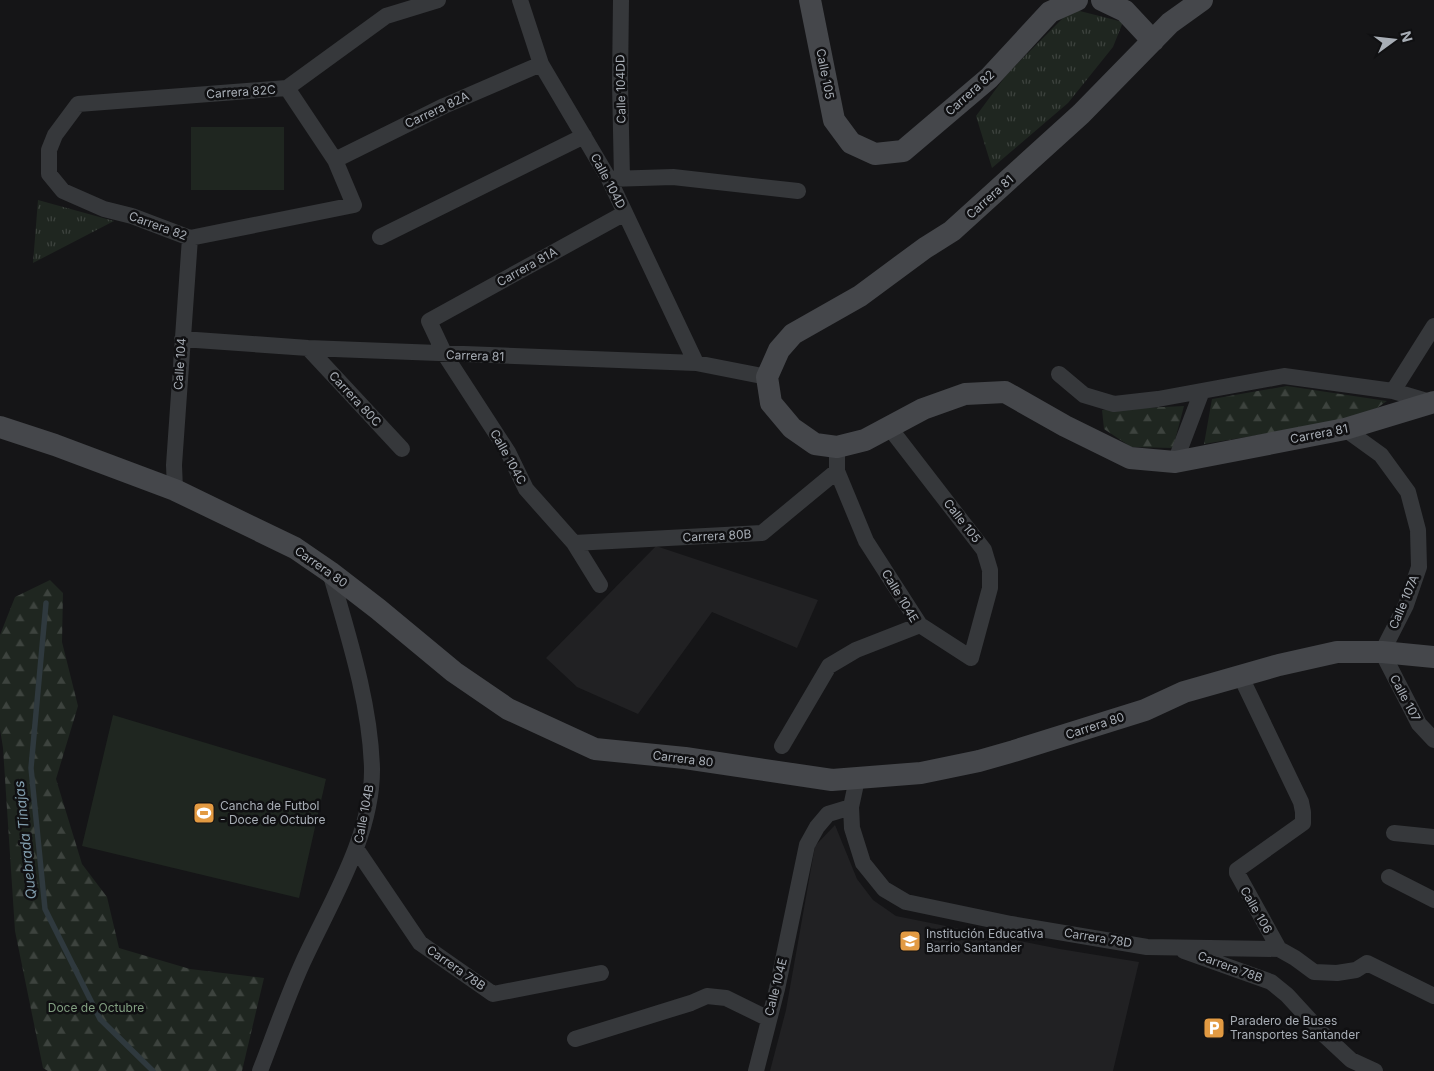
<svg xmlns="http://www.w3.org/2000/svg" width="1434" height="1071" viewBox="0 0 1434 1071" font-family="Inter,sans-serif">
  <defs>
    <pattern id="forest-firs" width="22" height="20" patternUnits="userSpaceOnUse" patternTransform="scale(1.25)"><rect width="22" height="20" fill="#1f2620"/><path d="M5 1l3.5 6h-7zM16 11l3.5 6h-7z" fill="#3d433e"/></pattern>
    <pattern id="park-tufts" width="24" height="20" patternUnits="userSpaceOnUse" patternTransform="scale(1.25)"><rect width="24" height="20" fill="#1f2620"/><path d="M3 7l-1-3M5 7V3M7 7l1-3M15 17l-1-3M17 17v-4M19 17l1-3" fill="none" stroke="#3d433e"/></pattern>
  </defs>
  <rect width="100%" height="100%" fill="#151517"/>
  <path fill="#212123" d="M656,546L818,600L797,648L712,612L638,714L577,687L546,658Z
    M835,825L857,879L873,900L896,916L1060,949L1139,962L1113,1071H770L786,1010L815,846Z"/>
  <path fill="#1f2620" d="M191,127H284V190H191Z
    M113,715L326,779L299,898L82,846Z"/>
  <path fill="url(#forest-firs)" d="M1287,386L1387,401L1377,408L1343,421L1204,444L1212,399Z
    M1184,406L1173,448L1131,447L1104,429L1102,410Z
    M50,580L63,593L62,642L78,706L56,779L82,864L107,897L119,948L190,969L264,978L242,1071H48L43,1068L15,931L3,748L0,729V635L15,597Z"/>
  <path fill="url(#park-tufts)" d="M1072,9L1123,22L1113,47L1068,103L992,168L976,116L1007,74Z
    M38,200L114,221L33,263Z"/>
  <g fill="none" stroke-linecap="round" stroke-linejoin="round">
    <path stroke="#2f393e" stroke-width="5.5" d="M46,603L31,768L45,909L100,1019L153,1071"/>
    <path stroke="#36383b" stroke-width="16" d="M520,0L541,64L609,179L696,363
      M621,0L620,82L622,179
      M287,88L335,160L354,205L190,238L132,216L104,209L63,191L49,174V150L55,135L78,104L287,88L386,16L438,0
      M335,160L444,106L541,64
      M609,179L673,177L798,191
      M380,237L584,136
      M182,339L308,348L696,363L767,377
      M308,348L402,449
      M1059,374L1084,395L1114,404L1158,399L1284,376L1393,391L1430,402
      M1393,391L1434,326
      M1345,429L1381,455L1408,492L1418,530L1419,567L1406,605L1382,652L1419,724L1434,740
      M837,447V471L866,541L920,625L971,658L990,588V570L984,550L889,427
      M1175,462L1202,391
      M175,490L174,465L190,238
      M574,543L762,533L837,471
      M600,585L574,543L526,489L508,452L445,355L429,321L625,213
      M1241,677L1301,802L1303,812V823L1237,870V873L1279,949
      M782,746L829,666L856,650L920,625
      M857,779L851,807L852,828L863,863L884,889L906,902L1011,924L1147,947L1279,949L1295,958L1314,972L1337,973L1356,970L1367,963L1434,996
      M1394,833L1434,837
      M357,850L420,943L493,994L601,973
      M1389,877L1434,900
      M1184,951L1271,982L1287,995L1322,1033L1351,1060L1375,1071
      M575,1039L691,1003L707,996L726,998L769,1019
      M260,1071C274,1035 287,997 303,962C330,903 373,835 372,768C370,702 348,635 330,572
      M756,1071L777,989L807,845L817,827L828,814L851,807"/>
    <path stroke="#45474b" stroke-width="22" d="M810,0L834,120L851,143L875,154L903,151L989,78L1050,12L1077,0
      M1102,0L1125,11L1153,41
      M1202,0L1170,23L1081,114L952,231L925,248L860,296L793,334L779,350L767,377L771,403L792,428L815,444L837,447L865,440L923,409L965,394L1005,392L1065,426L1130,458L1175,462L1345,429L1434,402
      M0,427L55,445L175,490L295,548L330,572L378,609L454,672L508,709L595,749L685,758L832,780L921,773L979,761L1014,751L1145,710L1184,692L1279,665L1337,652H1382L1434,657"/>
  </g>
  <defs>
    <g id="stadium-square" transform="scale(1.125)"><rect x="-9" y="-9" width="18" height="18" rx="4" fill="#e29a42" stroke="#101012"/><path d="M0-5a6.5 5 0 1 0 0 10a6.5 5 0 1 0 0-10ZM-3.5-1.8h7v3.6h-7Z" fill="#fff"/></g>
    <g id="school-square" transform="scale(1.125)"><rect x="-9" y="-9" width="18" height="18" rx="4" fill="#e29a42" stroke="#101012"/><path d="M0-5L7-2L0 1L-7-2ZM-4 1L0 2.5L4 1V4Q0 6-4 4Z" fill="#fff"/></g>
    <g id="parking-square" transform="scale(1.125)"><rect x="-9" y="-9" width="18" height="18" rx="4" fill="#e29a42" stroke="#101012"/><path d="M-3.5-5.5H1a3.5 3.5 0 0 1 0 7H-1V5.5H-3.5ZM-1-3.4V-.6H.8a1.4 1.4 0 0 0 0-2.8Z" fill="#fff"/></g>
  </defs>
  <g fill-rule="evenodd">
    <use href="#stadium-square" x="204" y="813"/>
    <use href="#school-square" x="910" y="941"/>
    <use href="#parking-square" x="1214" y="1028"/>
  </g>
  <g text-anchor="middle" stroke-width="5" stroke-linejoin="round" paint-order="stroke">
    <g font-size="12" fill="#a8aeb6" stroke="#101012">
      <text transform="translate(825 74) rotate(79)" y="4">Calle 105</text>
      <text transform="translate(621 89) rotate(-91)" y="4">Calle 104DD</text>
      <text transform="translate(241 92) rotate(-4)" y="4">Carrera 82C</text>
      <text transform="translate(970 93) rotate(-42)" y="4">Carrera 82</text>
      <text transform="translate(437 110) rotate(-25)" y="4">Carrera 82A</text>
      <text transform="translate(608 181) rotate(62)" y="4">Calle 104D</text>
      <text transform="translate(990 197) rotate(-42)" y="4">Carrera 81</text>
      <text transform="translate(158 226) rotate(20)" y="4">Carrera 82</text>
      <text transform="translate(527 267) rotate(-29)" y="4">Carrera 81A</text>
      <text transform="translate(475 356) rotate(2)" y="4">Carrera 81</text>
      <text transform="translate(180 364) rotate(-86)" y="4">Calle 104</text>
      <text transform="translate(355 399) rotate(47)" y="4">Carrera 80C</text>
      <text transform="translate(1319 434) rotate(-11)" y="4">Carrera 81</text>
      <text transform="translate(508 457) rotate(61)" y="4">Calle 104C</text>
      <text transform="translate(962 521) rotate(52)" y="4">Calle 105</text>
      <text transform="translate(717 536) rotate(-3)" y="4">Carrera 80B</text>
      <text transform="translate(321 567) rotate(35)" y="4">Carrera 80</text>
      <text transform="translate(900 596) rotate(59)" y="4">Calle 104E</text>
      <text transform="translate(1404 602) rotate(-67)" y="4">Calle 107A</text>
      <text transform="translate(1405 698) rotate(62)" y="4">Calle 107</text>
      <text transform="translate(1095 726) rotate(-18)" y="4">Carrera 80</text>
      <text transform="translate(683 759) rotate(7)" y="4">Carrera 80</text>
      <text transform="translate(364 814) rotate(-79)" y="4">Calle 104B</text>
      <text transform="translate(1256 910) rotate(60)" y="4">Calle 106</text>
      <text transform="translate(1098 938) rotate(9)" y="4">Carrera 78D</text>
      <text transform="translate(1230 967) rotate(20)" y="4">Carrera 78B</text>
      <text transform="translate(456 968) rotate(35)" y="4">Carrera 78B</text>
      <text transform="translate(776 987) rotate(-76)" y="4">Calle 104E</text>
    </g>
    <g font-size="12" fill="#a8aeb6" stroke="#101012" text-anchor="start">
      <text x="220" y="810">Cancha de Futbol<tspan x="220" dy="14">- Doce de Octubre</tspan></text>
      <text x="926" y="938">Institución Educativa<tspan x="926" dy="14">Barrio Santander</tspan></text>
      <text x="1230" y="1025">Paradero de Buses<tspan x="1230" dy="14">Transportes Santander</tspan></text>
    </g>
    <g font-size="12" fill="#829f81" stroke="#101012">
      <text x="96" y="1012">Doce de Octubre</text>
    </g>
    <g font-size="14" font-style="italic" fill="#829eae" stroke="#101012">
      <text transform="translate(25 840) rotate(-96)" y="5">Quebrada Tinajas</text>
    </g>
  </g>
  <g transform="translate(1394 40) rotate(75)" stroke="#101012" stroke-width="4" paint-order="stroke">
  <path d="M0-4L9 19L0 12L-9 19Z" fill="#a8aeb6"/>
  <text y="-8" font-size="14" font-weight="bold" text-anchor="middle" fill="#a8aeb6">N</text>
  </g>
</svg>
